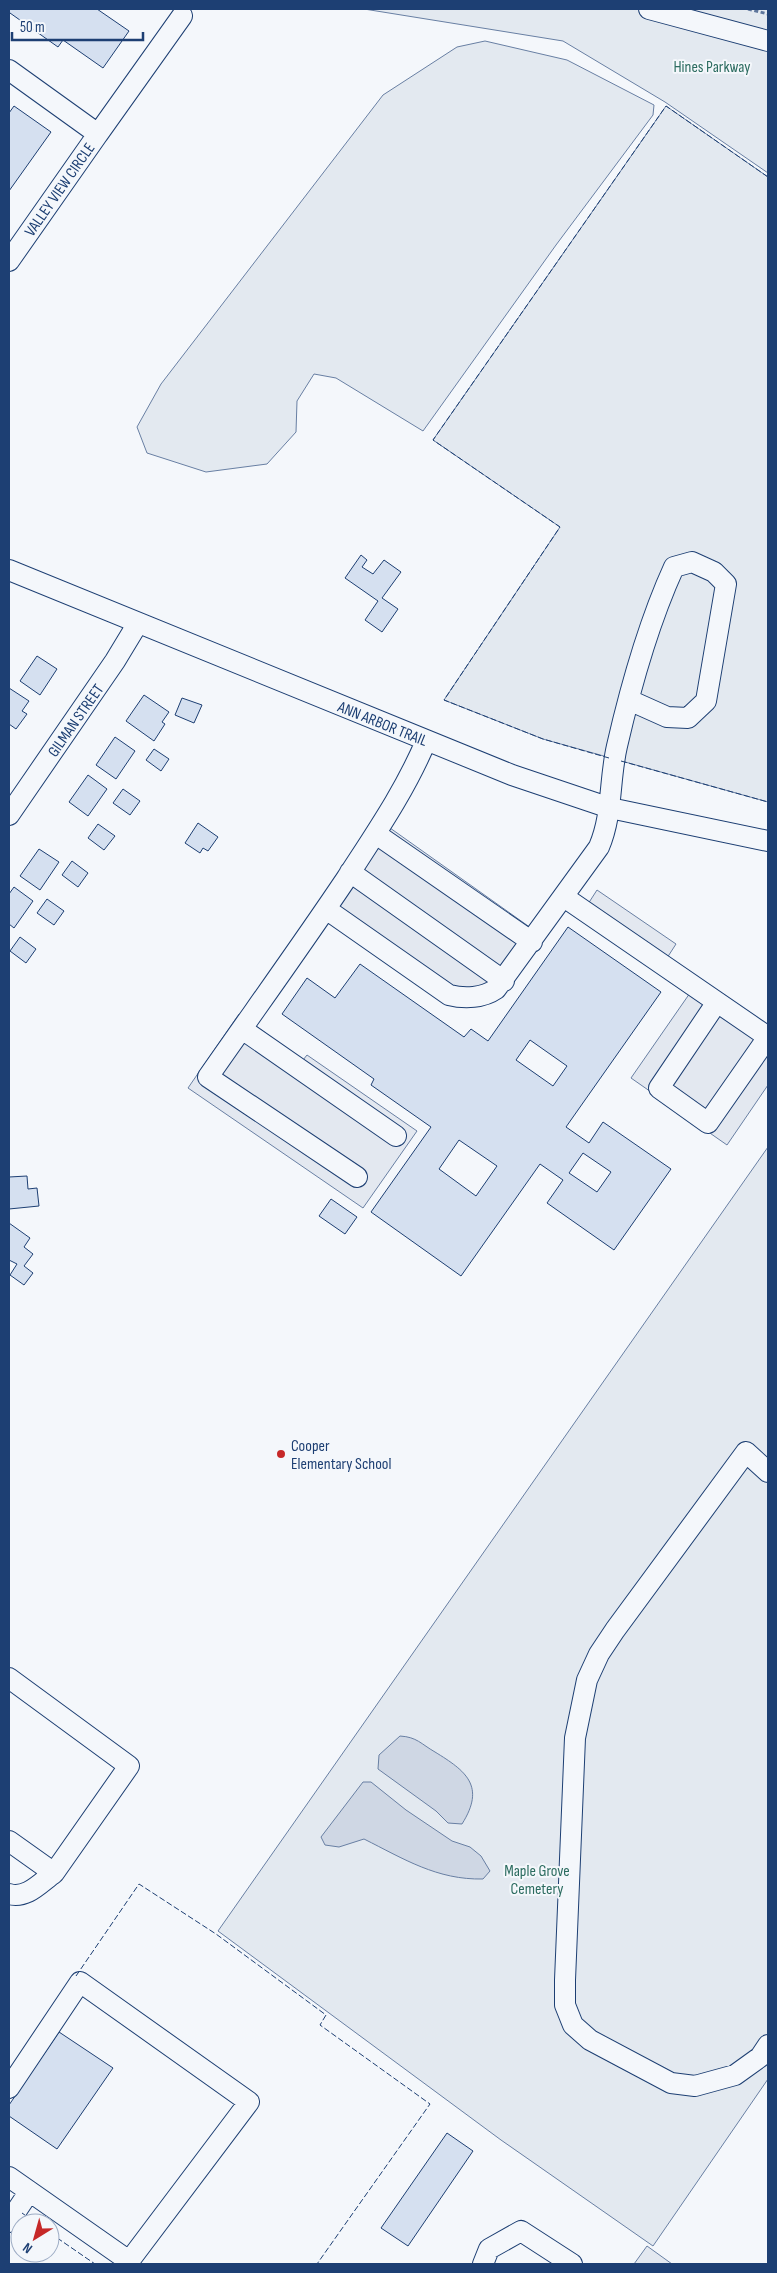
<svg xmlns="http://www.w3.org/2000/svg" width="777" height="2273" viewBox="0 0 777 2273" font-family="'Sofia Sans Condensed',sans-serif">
  <rect width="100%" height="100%" fill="#f4f7fb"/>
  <path fill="#e3e9f0" stroke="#687fa3" d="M364,9H768V173L665,102L563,41Z
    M485,41L567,60L654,105L653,115L556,245L423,431L336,378L314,374L297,401L296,432L267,464L206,472L147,453L137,427L161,384L383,95L457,47Z
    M666,106L768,177V802L543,739L444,700L560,527L433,440Z
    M768,1147V2079L653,2246L501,2140L218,1931Z"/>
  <path fill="#e3e8f0" stroke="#687fa3" d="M383,823L538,933L504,981L465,997L326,909Z
    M597,890L676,944L667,958L588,904Z
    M699,980L768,1029V1085L727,1145L631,1078Z
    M239,1014L303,1060L307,1055L417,1131L363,1208L188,1088Z
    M647,2246L672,2264H634Z"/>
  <path fill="#cfd7e4" stroke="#687fa3" d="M400,1736C417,1737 421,1744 435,1752C466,1771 486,1786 462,1824L448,1823L436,1811L378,1769L379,1755Z
    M363,1782H371L406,1810L452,1841L470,1847L481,1856L490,1871L483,1879C437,1880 404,1859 364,1839L339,1847L325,1845L321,1837Z"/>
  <path fill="#d5e0f0" stroke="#1d3f73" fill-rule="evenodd" d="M9,9H97L129,31L103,68L63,40L58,47L10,13L9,15Z
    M14,106L51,132L9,191V113Z
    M361,555L367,560L362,567L373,574L384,560L401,572L382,598L398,609L382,632L365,620L378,601L345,578Z
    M37,656L57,669L40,695L20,681Z
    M9,688L29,701L22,711L27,714L16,729L9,724Z
    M144,695L169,712L162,722L165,724L154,741L126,721Z
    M182,698L202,705L194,723L175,715Z
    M115,737L135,751L116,779L96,765Z
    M154,749L169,759L161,771L146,760Z
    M88,775L107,789L88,816L69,802Z
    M123,789L140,801L130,815L113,803Z
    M198,823L218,837L208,851L203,848L200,853L185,843Z
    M98,824L115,836L104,850L88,838Z
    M39,849L59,862L40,890L20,876Z
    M72,861L88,873L78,887L62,875Z
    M14,887L33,901L14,928L9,924V894Z
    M47,899L64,911L54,925L37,913Z
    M568,927L661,992L566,1127L589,1143L603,1122L671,1169L614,1250L547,1203L563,1180L540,1164L461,1276L371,1212L431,1127L371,1085L374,1079L282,1014L307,978L335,998L360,964L464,1037L471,1029L488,1041ZM530,1040L567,1066L553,1086L516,1060ZM459,1140L497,1166L476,1196L439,1169ZM583,1153L611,1172L597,1192L569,1173Z
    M20,937L36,949L26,963L10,951Z
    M27,1176L28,1189L37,1188L39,1206L9,1209V1177Z
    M331,1199L357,1217L345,1234L319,1216Z
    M9,1223L30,1238L24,1247L33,1254L24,1266L33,1273L24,1285L10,1275L17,1264L9,1260Z
    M59,2032L113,2068L57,2149L9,2116V2105Z
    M447,2133L473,2151L408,2246L381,2228Z"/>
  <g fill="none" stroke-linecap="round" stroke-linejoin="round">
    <g stroke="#1d3f73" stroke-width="22">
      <path id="minor" d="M649,9L768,41
        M9,70L98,134L9,261
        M98,134L182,16
        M9,570L512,775L610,808L768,841
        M9,815L115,661L138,623
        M376,834L532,942
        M350,872L504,981
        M564,897C632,944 700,990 768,1037L708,1123L659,1088L717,1002
        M326,909L449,995C465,999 483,998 496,989L599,847C613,814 609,780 617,746C631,685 648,624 674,567L692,562L714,572L726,584L706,701L688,718L667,717L629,700
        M242,1029L396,1136
        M357,1177L208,1077C254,1011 301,946 346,879C375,834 405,791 426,741
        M768,1472L746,1452L615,1630L599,1654L587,1680L575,1738L565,1980V2005L573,2025L590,2040L671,2083L695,2086L735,2075L760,2057L768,2045
        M9,1678L129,1766L54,1873L9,1841
        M9,1894C27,1899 40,1883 54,1873
        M9,2088L80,1982L249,2102L127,2264
        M9,2177L129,2261
        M9,2222L29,2192
        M483,2264L489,2249L521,2231L572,2264"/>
    </g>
    <path stroke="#5e769c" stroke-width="3" stroke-dasharray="4 2.5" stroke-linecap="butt" d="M748,9L768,14"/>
    <use href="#minor" stroke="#f4f7fb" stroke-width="20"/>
    <path stroke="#1d3f73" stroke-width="1" stroke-dasharray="6 2.5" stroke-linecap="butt" d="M609,758L543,739L444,700L560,527L433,440L666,106L768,177
      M621,761L768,802
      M76,1976L139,1884L216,1934L326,2015L320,2025L430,2104L317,2264
      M22,2213L36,2223
      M50,2233L95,2264"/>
  </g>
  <circle fill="#c62828" stroke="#f4f7fb" stroke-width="2" cx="281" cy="1454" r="5"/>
  <g text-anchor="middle" stroke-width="4" stroke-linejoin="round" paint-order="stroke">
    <g font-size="16" fill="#2c6c60" stroke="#f4f7fb">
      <text x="712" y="72">Hines Parkway</text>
      <text x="537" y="1876">Maple Grove<tspan x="537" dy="18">Cemetery</tspan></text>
    </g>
    <g font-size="16" fill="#1d3f73" stroke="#f4f7fb">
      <text transform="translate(59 189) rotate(-55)" y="6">VALLEY VIEW CIRCLE</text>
      <text transform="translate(75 720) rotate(-55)" y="6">GILMAN STREET</text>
      <text transform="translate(383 723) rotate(22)" y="6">ANN ARBOR TRAIL</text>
    </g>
    <g font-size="16" fill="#1d3f73" stroke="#f4f7fb" text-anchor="start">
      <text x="291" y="1451">Cooper<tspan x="291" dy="18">Elementary School</tspan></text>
    </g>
  </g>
  <rect width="777" height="2273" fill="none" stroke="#1d3f73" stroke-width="20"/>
  <g transform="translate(35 2238) rotate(217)"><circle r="24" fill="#f4f7fb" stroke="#9eadc5"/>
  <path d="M0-4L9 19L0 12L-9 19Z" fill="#c62828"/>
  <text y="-8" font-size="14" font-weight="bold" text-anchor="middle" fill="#1d3f73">N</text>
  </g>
  <path d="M12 32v8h131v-8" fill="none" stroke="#1d3f73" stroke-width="2.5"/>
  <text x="20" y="32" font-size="15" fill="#1d3f73" stroke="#f4f7fb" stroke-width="4" paint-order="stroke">50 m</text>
</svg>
